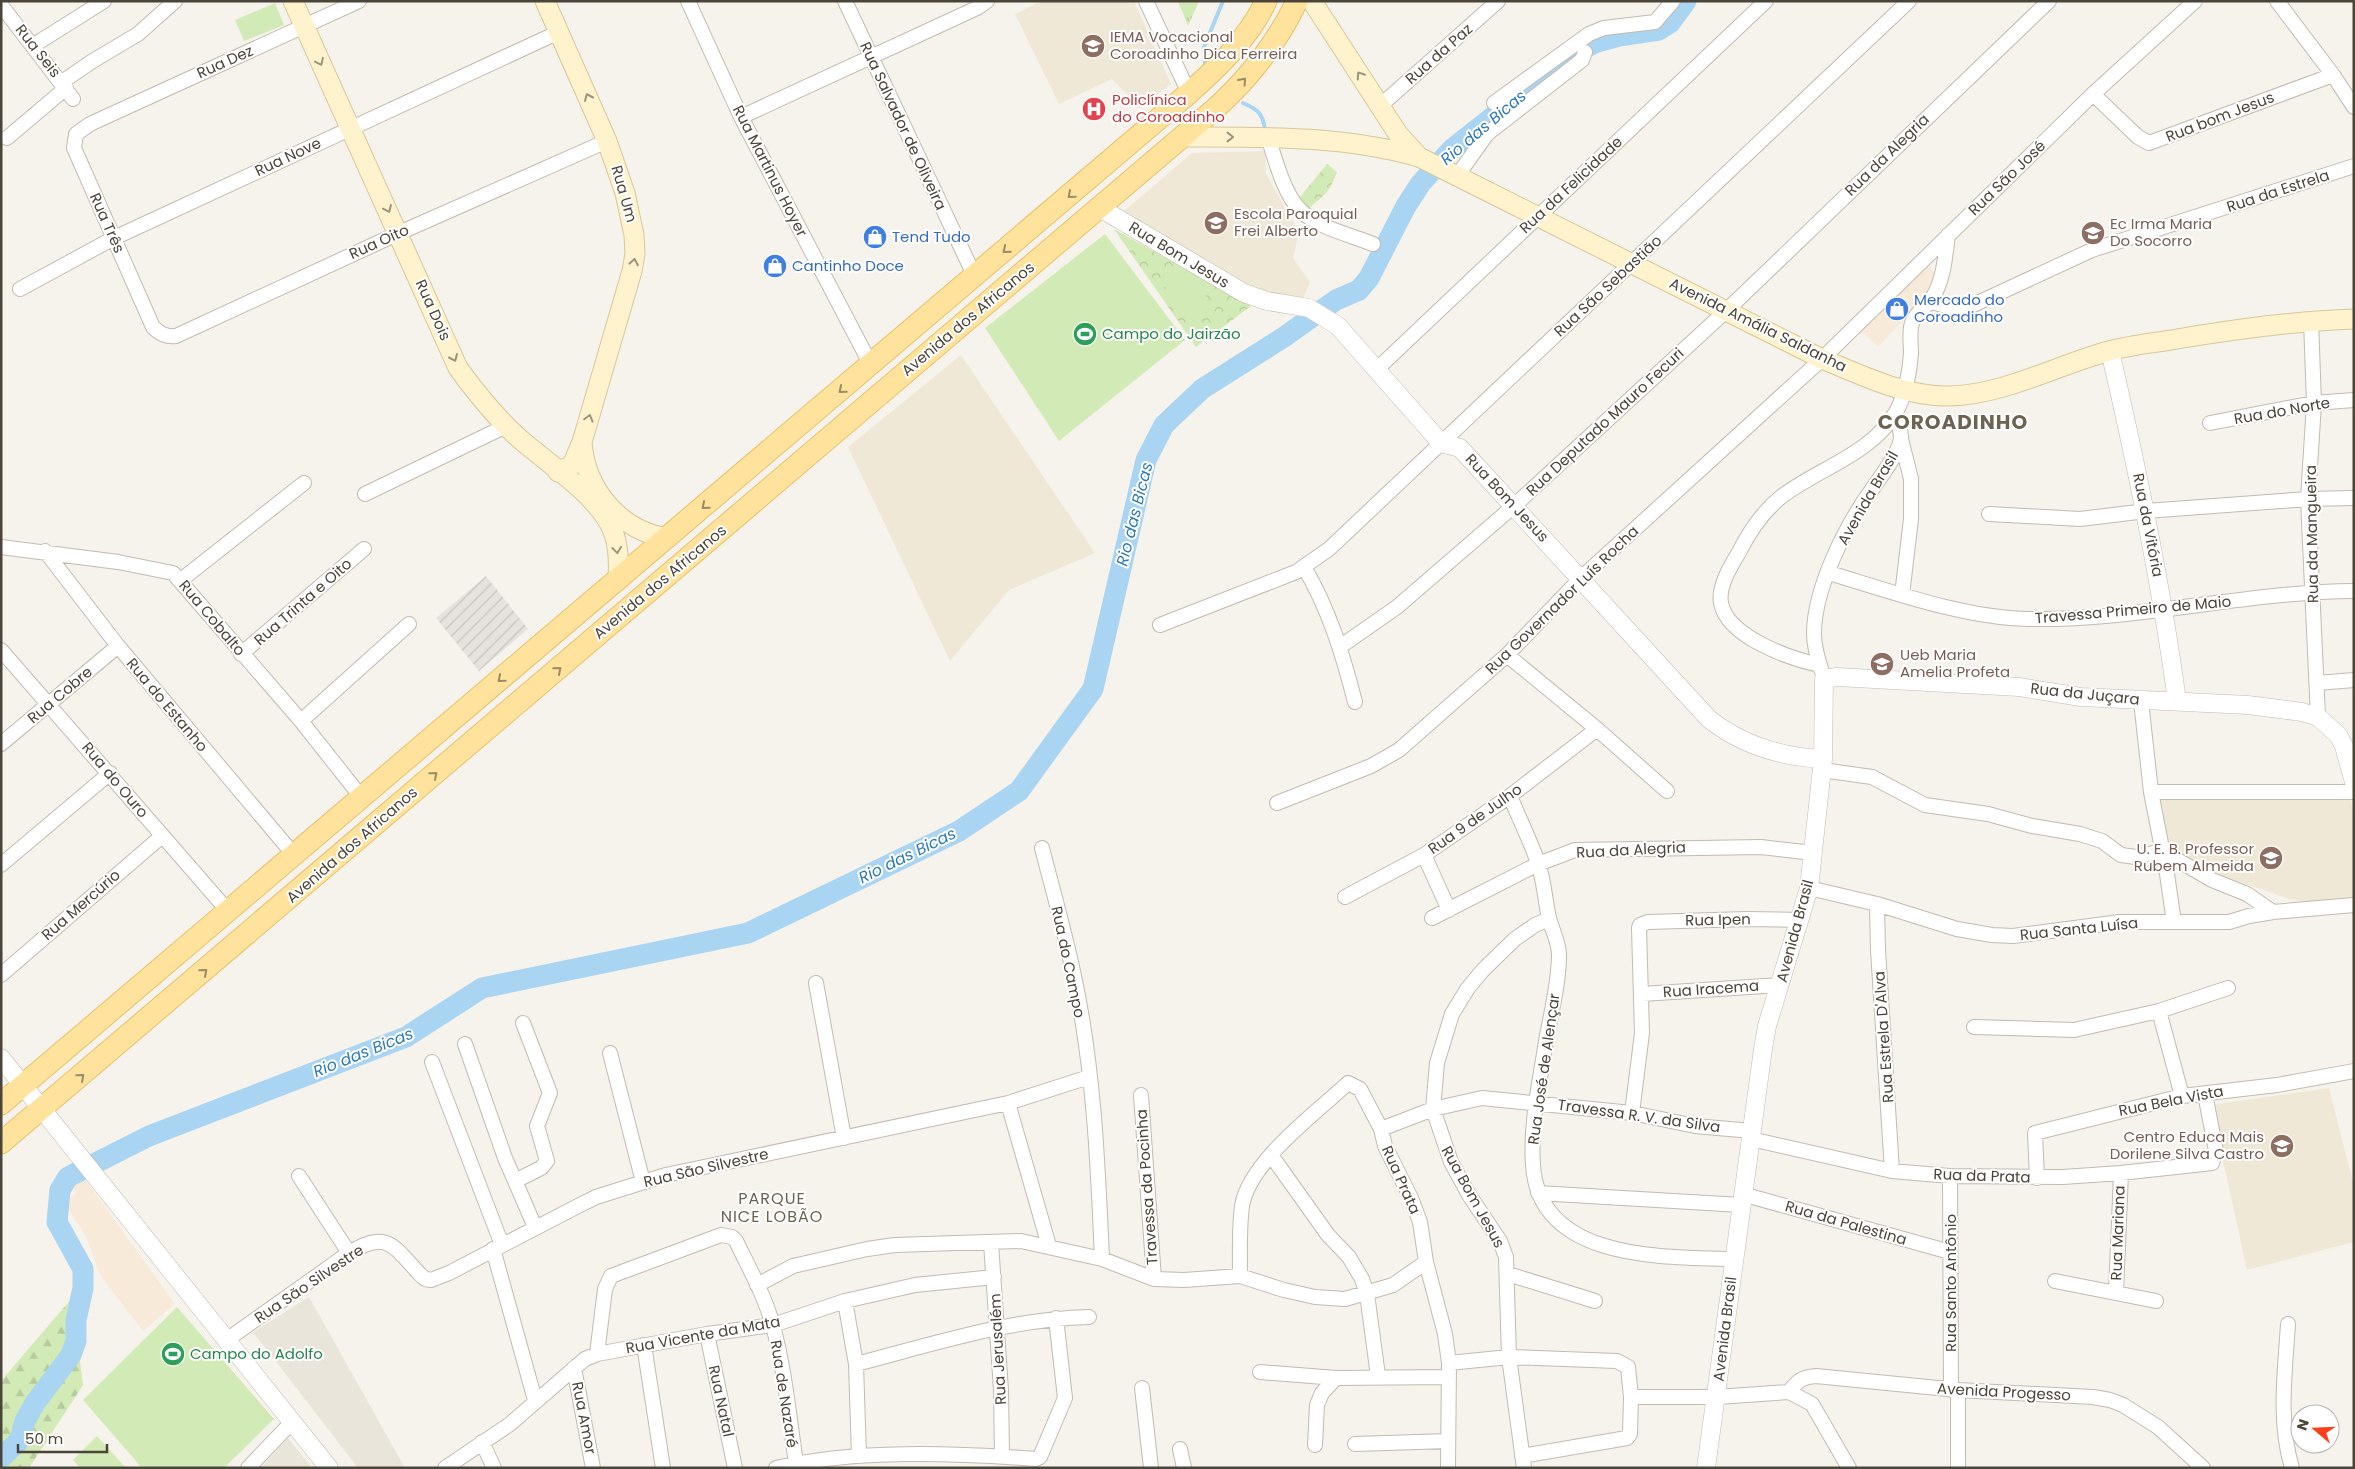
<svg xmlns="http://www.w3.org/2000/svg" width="2355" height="1469" viewBox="0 0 2355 1469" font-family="Poppins,sans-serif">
  <defs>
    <pattern id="industrial-furrows" width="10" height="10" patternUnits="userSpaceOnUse" patternTransform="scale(1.25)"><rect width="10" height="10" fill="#e6e2dd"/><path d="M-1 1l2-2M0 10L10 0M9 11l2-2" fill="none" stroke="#c7c3be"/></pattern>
    <pattern id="grass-tufts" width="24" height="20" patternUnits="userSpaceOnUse" patternTransform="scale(1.25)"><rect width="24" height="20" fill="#d2eab5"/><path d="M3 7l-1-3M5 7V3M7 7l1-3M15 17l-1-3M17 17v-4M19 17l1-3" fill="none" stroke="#b6ca9c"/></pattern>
    <pattern id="forest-firs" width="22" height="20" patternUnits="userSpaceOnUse" patternTransform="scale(1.25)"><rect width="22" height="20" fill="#d2eab5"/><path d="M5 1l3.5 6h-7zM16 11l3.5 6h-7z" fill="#b6ca9c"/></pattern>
    <pattern id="park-crowns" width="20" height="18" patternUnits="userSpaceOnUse" patternTransform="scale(1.25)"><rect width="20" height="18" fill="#d2eab5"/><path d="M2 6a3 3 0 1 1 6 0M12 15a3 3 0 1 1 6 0" fill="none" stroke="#b6ca9c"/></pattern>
  </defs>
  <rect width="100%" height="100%" fill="#f6f3ec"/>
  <path fill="#eae5da" d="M309,1297L405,1468H358L253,1332Z
    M288,1438L312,1468H261Z"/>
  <path fill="#f7ead8" d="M1925,263L1936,273L1934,287L1878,347L1861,331Z
    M82,1175L175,1304L143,1331L100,1275L86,1236L67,1207V1200L76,1193L73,1185Z"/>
  <path fill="url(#industrial-furrows)" d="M486,576L528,629L479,671L436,618Z"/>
  <path fill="#efe8d6" d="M1041,1H1134L1171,84L1140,108L1112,79L1059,104L1015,14Z
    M1265,151L1266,174L1299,233L1293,258L1310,282L1302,301L1254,291L1122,213L1192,153Z
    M961,355L1095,553L1009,590L950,661L848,447Z
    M2350,798L2354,815V897L2304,902L2290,899L2207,871L2168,846L2160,800Z
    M2329,1088L2354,1186V1242L2247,1270L2211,1105Z"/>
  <path fill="url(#grass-tufts)" d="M1178,1H1199L1188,26Z"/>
  <path fill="url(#forest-firs)" d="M72,1298L83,1385L29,1468H1V1381Z"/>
  <path fill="url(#park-crowns)" d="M1327,164L1337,172C1329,194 1324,195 1308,209L1303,206L1300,197Z
    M1114,229L1251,306L1196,347Z"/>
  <path fill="#d2eab5" d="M275,3L284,25L244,41L235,20Z
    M1105,234L1185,340L1059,441L985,328Z
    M1185,269L1216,309L1193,325L1164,285Z
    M177,1307L274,1419L224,1468H142L83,1400Z
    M97,1436L126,1468H80L73,1460Z"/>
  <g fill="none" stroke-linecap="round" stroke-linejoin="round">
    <path stroke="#a9d4f2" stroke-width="4" d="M1205,67L1204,47L1223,1
      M1243,103C1257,109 1263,113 1265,130
      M1375,247L1384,250"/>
    <path stroke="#a9d4f2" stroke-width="21" d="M1,1458L20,1440L25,1421L35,1403L71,1355L76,1341V1320L83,1288V1269L57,1222L60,1190L68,1177L149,1136L406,1037L482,988L748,933L959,831L1019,791L1093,689L1146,460L1164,425L1202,389L1284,337L1336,300L1359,290L1369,278L1406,206L1421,183L1452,149L1574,53L1597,42L1619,36L1659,30L1670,23L1686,1"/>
    <g stroke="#c2bbae" stroke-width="16">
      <path id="minor" d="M359,1L90,124L76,134L74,148L153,327C160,334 166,337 176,336L399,233L607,141
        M688,1L741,117L871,365
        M845,1L975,277
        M1146,1L1189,93
        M2277,1L2333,75L2354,107
        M1,5L73,99
        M34,45L104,1
        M62,82L91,62L138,34L175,1
        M2093,94L2138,137L2149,143L2333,75
        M1494,103L1589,34L1604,28L1655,22L1673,1
        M1380,106L1498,1
        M741,117L977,8L987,1
        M1268,137C1275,159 1284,194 1300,210C1318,228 1351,235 1373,244
        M7,138L66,88
        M1457,176L1487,134L1582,60L1585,52
        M20,289L114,238L559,32
        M1931,301C1945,307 1956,309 1971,306L2092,250L2354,166
        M2311,321L2314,403L2308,499L2318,717
        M1376,370L1766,1
        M2210,423L2314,403L2354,400
        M1901,439L1911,479V519L1902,595
        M365,494L506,426
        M1989,514L2080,519L2146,511L2308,499L2354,498
        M1,547L118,562L173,573L301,721L362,798
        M45,551L118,646L294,855
        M1304,567C1329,609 1343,655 1355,702
        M1829,573C1890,591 1964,618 2028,619C2137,621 2245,592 2354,591
        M181,580L304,483
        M1160,625L1296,572L1329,549L1909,1
        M1341,646L1397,607L1515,505L1727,310L2049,1
        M1,650L228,911
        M241,654L364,549
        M1507,655L1597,729L1667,791
        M1820,665C1791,659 1727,637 1721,603C1718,587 1730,567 1738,554C1749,532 1762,512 1781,497C1817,469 1872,454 1896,412C1905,396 1910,372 1911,353C1911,344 1909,332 1912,323C1916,312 1925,309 1931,300C1944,281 1945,257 1948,235
        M1822,672C1818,660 1814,647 1814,634C1814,588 1846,525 1873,488C1881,476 1900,452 1901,438C1901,430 1897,420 1896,412
        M2317,683L2354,680
        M2141,701L2151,792L2167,874L2174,922
        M301,721L409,624
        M1,744L118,646
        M1822,770L1872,777L1925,805L1988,814L2032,826L2080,834L2102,841L2121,855L2136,857L2162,851L2212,880L2247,894L2273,912
        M2151,792H2354
        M1510,796C1519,818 1530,840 1538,863C1544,880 1545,900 1549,918C1552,930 1559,942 1559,955C1559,983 1551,1013 1546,1041C1540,1082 1530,1123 1533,1165C1539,1261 1663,1257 1733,1259
        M1277,803L1371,766L1399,750L1507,655L1581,578L1822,359L2093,94L2195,1
        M1042,848C1053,891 1065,933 1074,976C1094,1069 1098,1165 1102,1259
        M1424,855L1449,910
        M1,865L110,773
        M1809,888L1877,904L1957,929L1992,935L2013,936L2120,922H2229L2249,916L2273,912L2354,905
        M1345,897L1424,855L1510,796L1597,729
        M1877,904L1878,950L1892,1171
        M1432,918L1538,864L1575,850L1761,847L1813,853
        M1,975L162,836
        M816,983L844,1138
        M1642,994L1781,985
        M2159,1011L2182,1096
        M1974,1027L2074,1030L2159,1011L2228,988
        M465,1044L505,1158L535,1227
        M610,1053L643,1182
        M432,1062L502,1245
        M1141,1095L1154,1279
        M1008,1103L1049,1246
        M1632,1113L1642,1033L1639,928L1640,925L1648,922L1747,919L1800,920
        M1381,1129L1433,1109L1482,1098L1632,1113L1695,1126L1752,1131
        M1751,1139L1892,1171L1950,1176L2063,1177L2121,1173L2212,1163L2216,1151L2205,1094
        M1271,1155L1328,1235L1349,1257L1362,1279L1367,1294L1378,1376
        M299,1176L349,1253
        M1950,1176L1951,1390
        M2037,1178L2035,1133L2182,1096L2277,1085L2354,1071
        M515,1181L541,1168L547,1161L537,1126L550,1093L523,1023
        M1538,1193L1741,1205
        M1742,1194L1950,1252
        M991,1243L1001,1390L1002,1455
        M493,1249L535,1400
        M1508,1274L1595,1301
        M1240,1276C1240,1253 1239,1229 1242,1206C1249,1162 1316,1113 1348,1083L1360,1089L1381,1129L1385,1146L1411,1198L1420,1222L1426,1262L1445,1334L1449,1363L1448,1468
        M2055,1281L2156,1301
        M757,1285L793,1266L867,1249L895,1245L1021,1241L1102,1259L1154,1279L1184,1280L1240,1276L1284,1290L1315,1297L1345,1299L1393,1285L1426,1262
        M2116,1293L2121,1173
        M845,1301L856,1364L859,1456
        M2288,1324C2285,1371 2278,1422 2292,1468
        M707,1334L735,1468
        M228,1339L349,1253C384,1232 391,1242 415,1269C420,1274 423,1280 431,1280L449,1273L576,1207L596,1197L666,1175L1008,1103L1089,1077
        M644,1345L663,1468
        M597,1354L605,1289L611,1276L721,1235L732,1237L736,1241C749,1268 765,1296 773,1326C785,1370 789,1417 796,1463
        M1449,1363L1509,1357L1617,1361L1628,1367L1631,1397L1630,1434L1627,1438L1522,1456
        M856,1364C933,1344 1010,1319 1089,1317
        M574,1368L593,1468
        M1260,1372L1336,1378L1449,1377
        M1142,1388L1151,1468
        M1789,1392C1797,1381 1802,1377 1816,1376L1958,1390L2093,1397L2110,1400L2123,1405L2158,1427L2203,1468
        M1631,1397H1717L1789,1392L1812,1404L1849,1468
        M482,1442L494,1468
        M1355,1444L1448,1441
        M1315,1445L1317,1405L1322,1393L1336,1378
        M1180,1449L1184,1468
        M248,1468L292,1422
        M445,1468L510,1424L585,1359L597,1354L707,1334L773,1325L845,1301L915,1285L994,1277
        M776,1468C855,1449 955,1453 1036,1459L1040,1457L1065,1398L1056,1318
        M1524,1468L1509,1357L1506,1257L1500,1241L1469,1195L1451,1162L1433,1109L1437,1063L1452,1014L1468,988L1483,970L1515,939L1535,925L1549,919
        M1958,1468V1390"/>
    </g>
    <g stroke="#c2bbae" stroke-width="19">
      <path id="tertiary" d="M1100,208L1244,293L1267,301L1309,308L1338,326L1441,443L1460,448L1709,719C1742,745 1781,757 1823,759
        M2110,351C2137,467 2161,582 2177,701
        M1,1058L329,1468
        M1706,1468L1763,1049L1767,1026L1809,888L1823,759L1824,679L1837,677L2019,687L2081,697L2248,705L2302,712L2318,717L2338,735L2344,746L2354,782"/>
    </g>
    <g stroke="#d6c79b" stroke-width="21">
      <path id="secondary" d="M293,1L458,368C477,394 497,419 521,440C549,464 589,490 608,521C619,539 619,560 618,580
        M545,1L607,141L625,193L634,235L635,254L632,271L582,442L572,465L558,472
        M1312,1L1398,134L1419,157
        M1181,137C1261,137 1341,135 1419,157L1822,359C1862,375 1905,397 1949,396C2004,395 2057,365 2109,351C2131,345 2155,343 2177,339C2237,329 2293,321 2354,319
        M582,443C586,490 620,531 668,538"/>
    </g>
    <g stroke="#e6c16a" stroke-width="23">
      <path id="primary" d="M1,1104L1189,93C1218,67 1249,38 1266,1
        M1,1143L1216,108C1250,77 1277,43 1297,1"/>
    </g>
    <use href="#minor" stroke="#fff" stroke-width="14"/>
    <use href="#tertiary" stroke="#fff" stroke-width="18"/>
    <use href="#secondary" stroke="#fff3cd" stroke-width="19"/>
    <use href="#primary" stroke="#ffe39c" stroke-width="21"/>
  </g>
  <defs><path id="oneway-chevron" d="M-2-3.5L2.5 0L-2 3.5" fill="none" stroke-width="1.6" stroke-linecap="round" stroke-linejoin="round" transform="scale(1.25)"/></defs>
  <g stroke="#9c937c">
    <use href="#oneway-chevron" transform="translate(320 62) rotate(65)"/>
    <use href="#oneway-chevron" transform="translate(1360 75) rotate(-123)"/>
    <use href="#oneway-chevron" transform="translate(588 97) rotate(-114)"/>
    <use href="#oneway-chevron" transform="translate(1230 137)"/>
    <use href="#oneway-chevron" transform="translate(388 209) rotate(65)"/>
    <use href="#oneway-chevron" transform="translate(634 262) rotate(-80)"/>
    <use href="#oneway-chevron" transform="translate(454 358) rotate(66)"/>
    <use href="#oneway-chevron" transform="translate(589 418) rotate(-74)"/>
    <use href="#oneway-chevron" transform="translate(617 550) rotate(83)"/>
  </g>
  <g stroke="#9c8c66">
    <use href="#oneway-chevron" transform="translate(1243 81) rotate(-48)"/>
    <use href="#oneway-chevron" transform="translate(1071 195) rotate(139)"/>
    <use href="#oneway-chevron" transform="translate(1006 250) rotate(140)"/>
    <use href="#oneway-chevron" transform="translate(842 390) rotate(140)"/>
    <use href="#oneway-chevron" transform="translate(705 506) rotate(140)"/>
    <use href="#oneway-chevron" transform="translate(558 670) rotate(-41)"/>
    <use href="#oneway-chevron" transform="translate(501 679) rotate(140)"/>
    <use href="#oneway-chevron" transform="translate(434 775) rotate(-41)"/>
    <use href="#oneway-chevron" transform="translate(204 972) rotate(-41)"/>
    <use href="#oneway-chevron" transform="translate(81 1077) rotate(-41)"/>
  </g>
  <defs>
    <g id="school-disc" transform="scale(1.25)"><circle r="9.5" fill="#8d6e63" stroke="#fff"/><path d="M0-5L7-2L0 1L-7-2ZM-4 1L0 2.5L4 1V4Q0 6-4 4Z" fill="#fff"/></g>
    <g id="hospital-disc" transform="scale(1.25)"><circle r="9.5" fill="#e0444e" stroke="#fff"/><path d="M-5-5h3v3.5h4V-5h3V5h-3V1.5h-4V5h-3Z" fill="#fff"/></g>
    <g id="shop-disc" transform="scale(1.25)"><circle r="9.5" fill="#3f7fe0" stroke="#fff"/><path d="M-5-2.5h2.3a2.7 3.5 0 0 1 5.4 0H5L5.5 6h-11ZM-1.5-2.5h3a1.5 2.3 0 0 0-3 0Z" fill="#fff"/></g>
    <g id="stadium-disc" transform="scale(1.25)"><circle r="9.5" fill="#2e9e5b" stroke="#fff"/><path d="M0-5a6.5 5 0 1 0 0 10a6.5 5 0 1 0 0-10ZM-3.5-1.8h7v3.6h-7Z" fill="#fff"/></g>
  </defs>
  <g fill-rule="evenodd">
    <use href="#school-disc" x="1093" y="46"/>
    <use href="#hospital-disc" x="1094" y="109"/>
    <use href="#school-disc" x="1216" y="223"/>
    <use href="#school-disc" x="2093" y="233"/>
    <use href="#shop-disc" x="875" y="237"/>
    <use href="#shop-disc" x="775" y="266"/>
    <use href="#shop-disc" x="1897" y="309"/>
    <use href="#stadium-disc" x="1085" y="334"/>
    <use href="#school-disc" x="1882" y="664"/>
    <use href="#school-disc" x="2271" y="858"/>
    <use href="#school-disc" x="2282" y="1146"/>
    <use href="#stadium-disc" x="173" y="1354"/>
  </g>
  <g text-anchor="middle" stroke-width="4" stroke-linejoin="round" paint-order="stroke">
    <g font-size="15" fill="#785e54" stroke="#fff" text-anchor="start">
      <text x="1110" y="42">IEMA Vocacional<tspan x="1110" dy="17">Coroadinho Dica Ferreira</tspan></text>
      <text x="1234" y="219">Escola Paroquial<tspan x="1234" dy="17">Frei Alberto</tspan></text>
      <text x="2110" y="229">Ec Irma Maria<tspan x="2110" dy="17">Do Socorro</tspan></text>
      <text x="1900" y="660">Ueb Maria<tspan x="1900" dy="17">Amelia Profeta</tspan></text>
      <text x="2254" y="854" text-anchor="end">U. E. B. Professor<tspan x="2254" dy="17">Rubem Almeida</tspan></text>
      <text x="2264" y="1142" text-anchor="end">Centro Educa Mais<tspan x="2264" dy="17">Dorilene Silva Castro</tspan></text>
    </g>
    <g font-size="15" fill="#4b4439" stroke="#fff">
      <text transform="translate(38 51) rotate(52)" y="5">Rua Seis</text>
      <text transform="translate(1439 54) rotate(-41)" y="5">Rua da Paz</text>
      <text transform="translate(225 62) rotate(-24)" y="5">Rua Dez</text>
      <text transform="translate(2220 117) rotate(-21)" y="5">Rua bom Jesus</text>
      <text transform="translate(903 126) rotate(65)" y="5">Rua Salvador de Oliveira</text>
      <text transform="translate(1887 155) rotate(-44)" y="5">Rua da Alegria</text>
      <text transform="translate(288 157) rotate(-25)" y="5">Rua Nove</text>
      <text transform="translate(770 171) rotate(63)" y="5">Rua Martinus Hoyer</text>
      <text transform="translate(2007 178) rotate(-44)" y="5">Rua São José</text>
      <text transform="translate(1571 185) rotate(-43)" y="5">Rua da Felicidade</text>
      <text transform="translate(2278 191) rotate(-18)" y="5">Rua da Estrela</text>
      <text transform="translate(624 194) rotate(74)" y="5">Rua Um</text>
      <text transform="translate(107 223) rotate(66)" y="5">Rua Três</text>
      <text transform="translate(379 242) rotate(-24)" y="5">Rua Oito</text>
      <text transform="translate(1179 255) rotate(31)" y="5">Rua Bom Jesus</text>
      <text transform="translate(1608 286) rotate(-43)" y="5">Rua São Sebastião</text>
      <text transform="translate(433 310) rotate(66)" y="5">Rua Dois</text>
      <text transform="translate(968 319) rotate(-40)" y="5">Avenida dos Africanos</text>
      <text transform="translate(1758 325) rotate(26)" y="5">Avenida Amália Saldanha</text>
      <text transform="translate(2282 411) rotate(-10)" y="5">Rua do Norte</text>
      <text transform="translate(1605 422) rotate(-43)" y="5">Rua Deputado Mauro Fecuri</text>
      <text transform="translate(1507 498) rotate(47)" y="5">Rua Bom Jesus</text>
      <text transform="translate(1868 498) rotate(-60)" y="5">Avenida Brasil</text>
      <text transform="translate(2148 525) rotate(79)" y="5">Rua da Vitória</text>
      <text transform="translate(2312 534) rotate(-91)" y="5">Rua da Mangueira</text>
      <text transform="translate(660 582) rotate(-40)" y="5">Avenida dos Africanos</text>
      <text transform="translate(1562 600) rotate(-44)" y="5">Rua Governador Luís Rocha</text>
      <text transform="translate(303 602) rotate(-41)" y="5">Rua Trinta e Oito</text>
      <text transform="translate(2133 610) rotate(-5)" y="5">Travessa Primeiro de Maio</text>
      <text transform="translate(212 618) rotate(50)" y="5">Rua Cobalto</text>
      <text transform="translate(2085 694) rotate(6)" y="5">Rua da Juçara</text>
      <text transform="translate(60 695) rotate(-40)" y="5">Rua Cobre</text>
      <text transform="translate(167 705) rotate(50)" y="5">Rua do Estanho</text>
      <text transform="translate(115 780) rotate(50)" y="5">Rua do Ouro</text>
      <text transform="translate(1475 819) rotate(-35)" y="5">Rua 9 de Julho</text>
      <text transform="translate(352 845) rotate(-41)" y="5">Avenida dos Africanos</text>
      <text transform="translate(1631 850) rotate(-3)" y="5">Rua da Alegria</text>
      <text transform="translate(81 905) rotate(-41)" y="5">Rua Mercúrio</text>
      <text transform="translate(1718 920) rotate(-1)" y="5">Rua Ipen</text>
      <text transform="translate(2079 929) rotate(-6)" y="5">Rua Santa Luísa</text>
      <text transform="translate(1795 931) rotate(-75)" y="5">Avenida Brasil</text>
      <text transform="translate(1068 962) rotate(78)" y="5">Rua do Campo</text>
      <text transform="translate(1711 989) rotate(-4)" y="5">Rua Iracema</text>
      <text transform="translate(1884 1037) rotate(-94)" y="5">Rua Estrela D'Alva</text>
      <text transform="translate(1544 1069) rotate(-82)" y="5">Rua José de Alençar</text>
      <text transform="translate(2171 1101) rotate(-11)" y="5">Rua Bela Vista</text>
      <text transform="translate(1639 1116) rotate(8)" y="5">Travessa R. V. da Silva</text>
      <text transform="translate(706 1168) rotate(-13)" y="5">Rua São Silvestre</text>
      <text transform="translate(1982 1176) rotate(2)" y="5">Rua da Prata</text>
      <text transform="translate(1401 1180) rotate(66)" y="5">Rua Prata</text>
      <text transform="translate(1147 1187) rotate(-94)" y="5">Travessa da Pocinha</text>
      <text transform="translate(1473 1197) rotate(61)" y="5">Rua Bom Jesus</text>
      <text transform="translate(1846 1223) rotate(16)" y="5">Rua da Palestina</text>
      <text transform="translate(2118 1233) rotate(-88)" y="5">Rua Mariana</text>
      <text transform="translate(1951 1283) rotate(-90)" y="5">Rua Santo Antônio</text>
      <text transform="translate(309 1284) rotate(-34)" y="5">Rua São Silvestre</text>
      <text transform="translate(1725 1329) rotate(-83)" y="5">Avenida Brasil</text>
      <text transform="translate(703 1335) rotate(-10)" y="5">Rua Vicente da Mata</text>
      <text transform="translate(998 1349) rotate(-93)" y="5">Rua Jerusalém</text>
      <text transform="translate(2004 1392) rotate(3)" y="5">Avenida Progesso</text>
      <text transform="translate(784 1394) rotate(81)" y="5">Rua de Nazaré</text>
      <text transform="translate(721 1401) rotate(78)" y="5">Rua Natal</text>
      <text transform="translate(584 1418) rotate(79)" y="5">Rua Amor</text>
    </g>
    <g font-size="15" fill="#be3a42" stroke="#fff" text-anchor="start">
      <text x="1112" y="105">Policlínica<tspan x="1112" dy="17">do Coroadinho</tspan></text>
    </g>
    <g font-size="15" fill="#366cbe" stroke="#fff" text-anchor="start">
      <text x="892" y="242">Tend Tudo</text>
      <text x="792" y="271">Cantinho Doce</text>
      <text x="1914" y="305">Mercado do<tspan x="1914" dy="17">Coroadinho</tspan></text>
    </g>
    <g font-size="15" fill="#27864d" stroke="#fff" text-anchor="start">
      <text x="1102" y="339">Campo do Jairzão</text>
      <text x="190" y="1359">Campo do Adolfo</text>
    </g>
    <g font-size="16" font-style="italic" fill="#2e7ab2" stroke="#fff">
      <text transform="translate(1483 127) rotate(-40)" y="6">Rio das Bicas</text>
      <text transform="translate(1134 514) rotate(-76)" y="6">Rio das Bicas</text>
      <text transform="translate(907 855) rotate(-26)" y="6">Rio das Bicas</text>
      <text transform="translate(363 1052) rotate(-22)" y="6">Rio das Bicas</text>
    </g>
    <g font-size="16" letter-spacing="1" fill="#6e6250" stroke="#fff">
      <text x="772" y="1204">PARQUE<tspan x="772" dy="18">NICE LOBÃO</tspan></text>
    </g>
    <g font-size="20" font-weight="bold" letter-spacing="1" fill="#6e6250" stroke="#fff">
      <text x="1953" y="429">COROADINHO</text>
    </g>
  </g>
  <rect width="2355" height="1469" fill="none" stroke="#4b4439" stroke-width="5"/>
  <g transform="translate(2315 1429) rotate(289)"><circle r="24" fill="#ffffff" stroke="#b7b4b0"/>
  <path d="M0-4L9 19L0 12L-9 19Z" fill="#fc3f1d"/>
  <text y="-8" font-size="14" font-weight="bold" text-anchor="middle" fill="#4b4439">N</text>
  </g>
  <path d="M18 1444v8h89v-8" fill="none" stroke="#4b4439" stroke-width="2.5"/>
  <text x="25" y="1444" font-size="15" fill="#4b4439" stroke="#ffffff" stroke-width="4" paint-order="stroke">50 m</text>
</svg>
